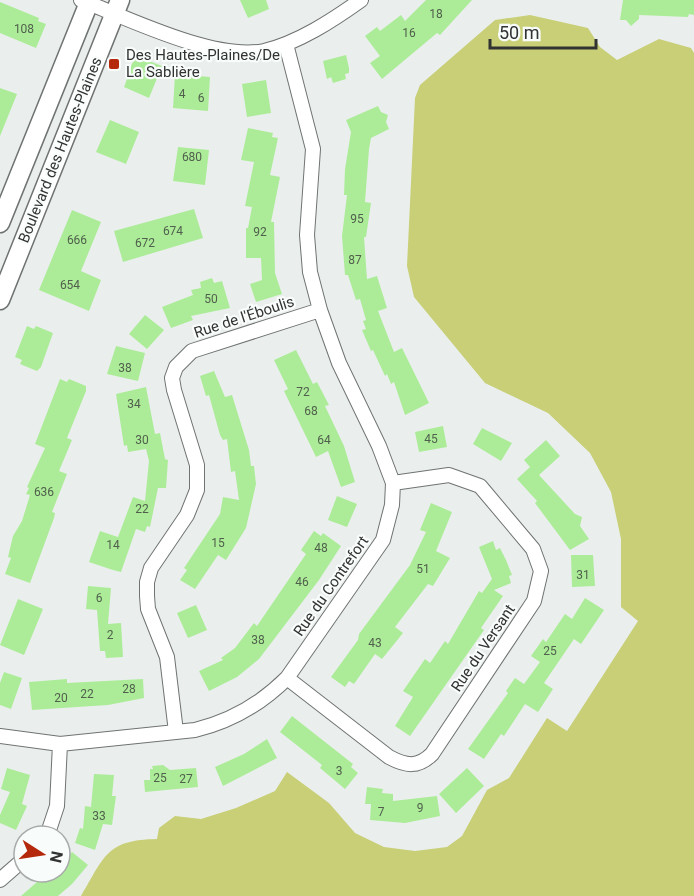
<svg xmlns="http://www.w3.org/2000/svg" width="694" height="896" viewBox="0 0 694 896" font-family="Roboto,sans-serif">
  <rect width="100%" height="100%" fill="#eaefed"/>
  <path fill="#c8cf76" d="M530,15L588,28L600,47L617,60L659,39L691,48L694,53V896H81C105,856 106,840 157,839L159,828L175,816L201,819L236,808L275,791L287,772L329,803L355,833L384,847L415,851L447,847L462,836L487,790L509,778L547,718L567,731L638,621L621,607V539L611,492L590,453L548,413L485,383L414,297L407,266L415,98L420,85L495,20Z"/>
  <path fill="#acec98" d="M240,0H266L269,9L248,18Z
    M426,0H472L440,35L437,33L382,79L370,63L380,56L365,36L377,27L380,31L401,15L405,21Z
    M623,0H694V15L689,14L688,17L639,15V19L631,26L626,20H620Z
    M0,2L39,18L38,21L46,24L36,48L0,33Z
    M346,55L349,68V73L345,74L346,79L333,83L331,77L327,79L323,61Z
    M136,56L162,66L149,98L124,87L127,79L125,78Z
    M175,74L210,77L208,111L173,108Z
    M266,80L271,113L247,117L242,84Z
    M0,88L17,94L0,136Z
    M378,106L381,112L388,115L386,122L389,129L371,138L369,149L365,202L371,203L366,237H364L367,279L377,276L387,308L378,311L394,352L402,348L429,403L405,415L394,382L391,384L387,374L385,376L373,350L371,351L362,330L366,329L363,321L366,320L360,299L356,300L348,275H345L342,236L347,195H344L345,169L351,132L346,120Z
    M110,120L139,132L126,164L96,152Z
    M248,128L273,133L272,137L278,138L270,175L280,177L271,222H274L275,273L282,294L256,302L250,284L262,280L261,258H246V228H248L252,207L245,206L254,162L241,160Z
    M178,147L209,150L205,185L173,181Z
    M194,209L203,238L123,262L114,231Z
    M72,210L101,222L81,271L101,280L89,311L39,290Z
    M212,278L214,283L222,281L230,308L191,316L193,320L171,328L162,307L193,295L191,290L201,288L200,282Z
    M145,315L164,330L147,349L129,334Z
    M27,326L34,329L36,326L53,333L41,367L37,371L20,364L22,360L15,357Z
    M116,346L145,353L138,381L107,374Z
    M296,350L313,384L317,382L329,405L325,406L344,446L355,482L341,487L328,451L316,457L284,391L288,389L274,360Z
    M214,371L225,397L232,395L249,450L251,466H254L256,484L246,528L226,560L218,555L195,589L180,580L187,570L184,568L220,514L223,497L239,500L235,471L231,472L227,439L223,440L220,435L209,395L206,396L200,376Z
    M60,379L67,382L69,379L86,386V391L67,438L72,440L59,471L67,474L52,512L55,513L54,518L30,583L5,574L11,558L8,557L13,536L22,521L30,495L26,494L29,488L27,487L45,448L35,444Z
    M146,387L155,434L160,433L165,459L168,460L166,488H158L150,527L147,526L145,532L136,529L121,572L113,570L89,562L100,531L118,537L133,497L145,501L149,461L146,449L128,452L127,445L124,446L116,394Z
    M443,426L447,447L419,452L415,432Z
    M482,428L512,443L501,461L473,444Z
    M546,440L560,456L539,475L575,514L582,517L580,526L589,539L570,550L535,503L537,501L517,479L530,467L524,460Z
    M337,496L357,504L347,527L328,520Z
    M431,503L452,512L436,551L450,558L433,586L428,584L395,627L403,633L382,659L375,654L354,684L349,681L345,687L331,677L358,640L359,634L410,565L426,532L420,530Z
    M314,531L321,536L323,533L341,546L319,580L259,659L237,677L209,691L199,671L223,660L221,658L235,648L254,623L257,626L306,554L301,550Z
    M493,541L496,550L500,548L506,560L512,575L509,576L511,583L494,590L503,596L481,628L484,630L410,736L395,726L413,697L403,691L425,659L430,663L445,641L448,644L479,591L482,593L492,579L479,547Z
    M571,555H593L595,586L572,587Z
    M88,586L111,588L108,624L121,623L123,657L106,658L105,651H100L97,610L86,609Z
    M585,598L604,610L581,644L574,639L544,683L553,689L538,712L525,704L504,736L501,734L484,759L468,749L508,693L506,691L515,678L524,684L540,662L531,656L543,639L546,642L565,614L572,619Z
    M18,599L43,609L24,655L0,645Z
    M196,605L207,630L188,638L177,613Z
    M4,672L22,678L11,709L0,705V683Z
    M67,679V683L143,679L144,698L108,705L32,710L29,682Z
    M292,716L353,764L351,767L358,773L345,789L320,768L322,765L280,732Z
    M267,739L277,758L223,786L215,767L244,754Z
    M163,765L170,770L196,768L198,787L145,792L144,780H150V769H153L152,766Z
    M7,768L30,775L22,804L27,806L16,830L0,823V815L10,792L1,789Z
    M467,768L484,786L456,813L439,794Z
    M94,774L114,775L112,796H116L112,825L103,824L95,850L75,843L80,828L83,829L85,806L91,807Z
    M367,787L383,789L382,793L393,794V801L437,796L440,816L405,823L370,820L371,804H365Z
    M72,852L88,865L72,884L58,896H21L45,875L49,879L54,872H60V866Z"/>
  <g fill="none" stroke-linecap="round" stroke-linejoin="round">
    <g stroke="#6f7371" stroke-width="16">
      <path id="minor" d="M81,0C129,19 215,61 264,51C298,43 333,20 361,0
        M287,678L389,757C406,766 418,768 432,754L534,601L541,571L533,549L480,486L449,475L393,483
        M176,732L167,657L148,609L147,596V582L151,568L187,515L197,490V465L174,390L172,378L176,367L192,351L320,310
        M0,736L60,744L195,730C232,721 261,704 287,678L383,540L392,505L393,483L379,446L339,363L320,310L310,272L307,235L313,149L286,44
        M47,836L57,806L60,744
        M0,880L24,859"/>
    </g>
    <g stroke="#6f7371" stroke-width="21">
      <path id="tertiary" d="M0,223L90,0
        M0,300L120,0"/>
    </g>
    <use href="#minor" stroke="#fff" stroke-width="14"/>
    <use href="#tertiary" stroke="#fff" stroke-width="18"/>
  </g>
  <rect fill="#b4280b" stroke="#f8fcfa" stroke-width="2" x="108" y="58" width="12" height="12" rx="3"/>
  <g text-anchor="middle" stroke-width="4.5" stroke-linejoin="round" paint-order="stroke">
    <g font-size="12" fill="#50604c">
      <text x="436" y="18">18</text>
      <text x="24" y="33">108</text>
      <text x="409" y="37">16</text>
      <text x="182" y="98">4</text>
      <text x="201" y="102">6</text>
      <text x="192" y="161">680</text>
      <text x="357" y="223">95</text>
      <text x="173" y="235">674</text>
      <text x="260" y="236">92</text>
      <text x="77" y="244">666</text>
      <text x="145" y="247">672</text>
      <text x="355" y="264">87</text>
      <text x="70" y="289">654</text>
      <text x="211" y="303">50</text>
      <text x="125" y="372">38</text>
      <text x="303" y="396">72</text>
      <text x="134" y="408">34</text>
      <text x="311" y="415">68</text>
      <text x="431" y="443">45</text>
      <text x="142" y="444">30</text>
      <text x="324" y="444">64</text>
      <text x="44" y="496">636</text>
      <text x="142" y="513">22</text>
      <text x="218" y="547">15</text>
      <text x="113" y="549">14</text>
      <text x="321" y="552">48</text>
      <text x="423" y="573">51</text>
      <text x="583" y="579">31</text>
      <text x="302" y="586">46</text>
      <text x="99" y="602">6</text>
      <text x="110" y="639">2</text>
      <text x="258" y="644">38</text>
      <text x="375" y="647">43</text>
      <text x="550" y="655">25</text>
      <text x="129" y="693">28</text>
      <text x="87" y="698">22</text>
      <text x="61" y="702">20</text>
      <text x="339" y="775">3</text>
      <text x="160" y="782">25</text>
      <text x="186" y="783">27</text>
      <text x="420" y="812">9</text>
      <text x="381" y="816">7</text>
      <text x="99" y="820">33</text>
    </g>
    <g font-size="15" fill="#313232" stroke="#f8fcfa" text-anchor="start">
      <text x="126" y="60">Des Hautes-Plaines/De<tspan x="126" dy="17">La Sablière</tspan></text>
    </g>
    <g font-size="15" fill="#313232" stroke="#f8fcfa">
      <text transform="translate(60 150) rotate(-68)" y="5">Boulevard des Hautes-Plaines</text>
      <text transform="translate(244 317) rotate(-18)" y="5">Rue de l'Éboulis</text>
      <text transform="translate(331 586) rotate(-55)" y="5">Rue du Contrefort</text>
      <text transform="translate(483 648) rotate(-56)" y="5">Rue du Versant</text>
    </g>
  </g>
  <g transform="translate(42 854) rotate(102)"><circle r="28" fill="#f8fcfa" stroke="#a8abaa" stroke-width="1.5"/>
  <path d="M0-4.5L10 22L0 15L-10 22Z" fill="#b4280b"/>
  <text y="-9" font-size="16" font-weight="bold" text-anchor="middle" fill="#313232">N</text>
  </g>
  <path d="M490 39v9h106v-9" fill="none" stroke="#313232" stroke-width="3"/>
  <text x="499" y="39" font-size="18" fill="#313232" stroke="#f8fcfa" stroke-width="4.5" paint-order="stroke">50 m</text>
</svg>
